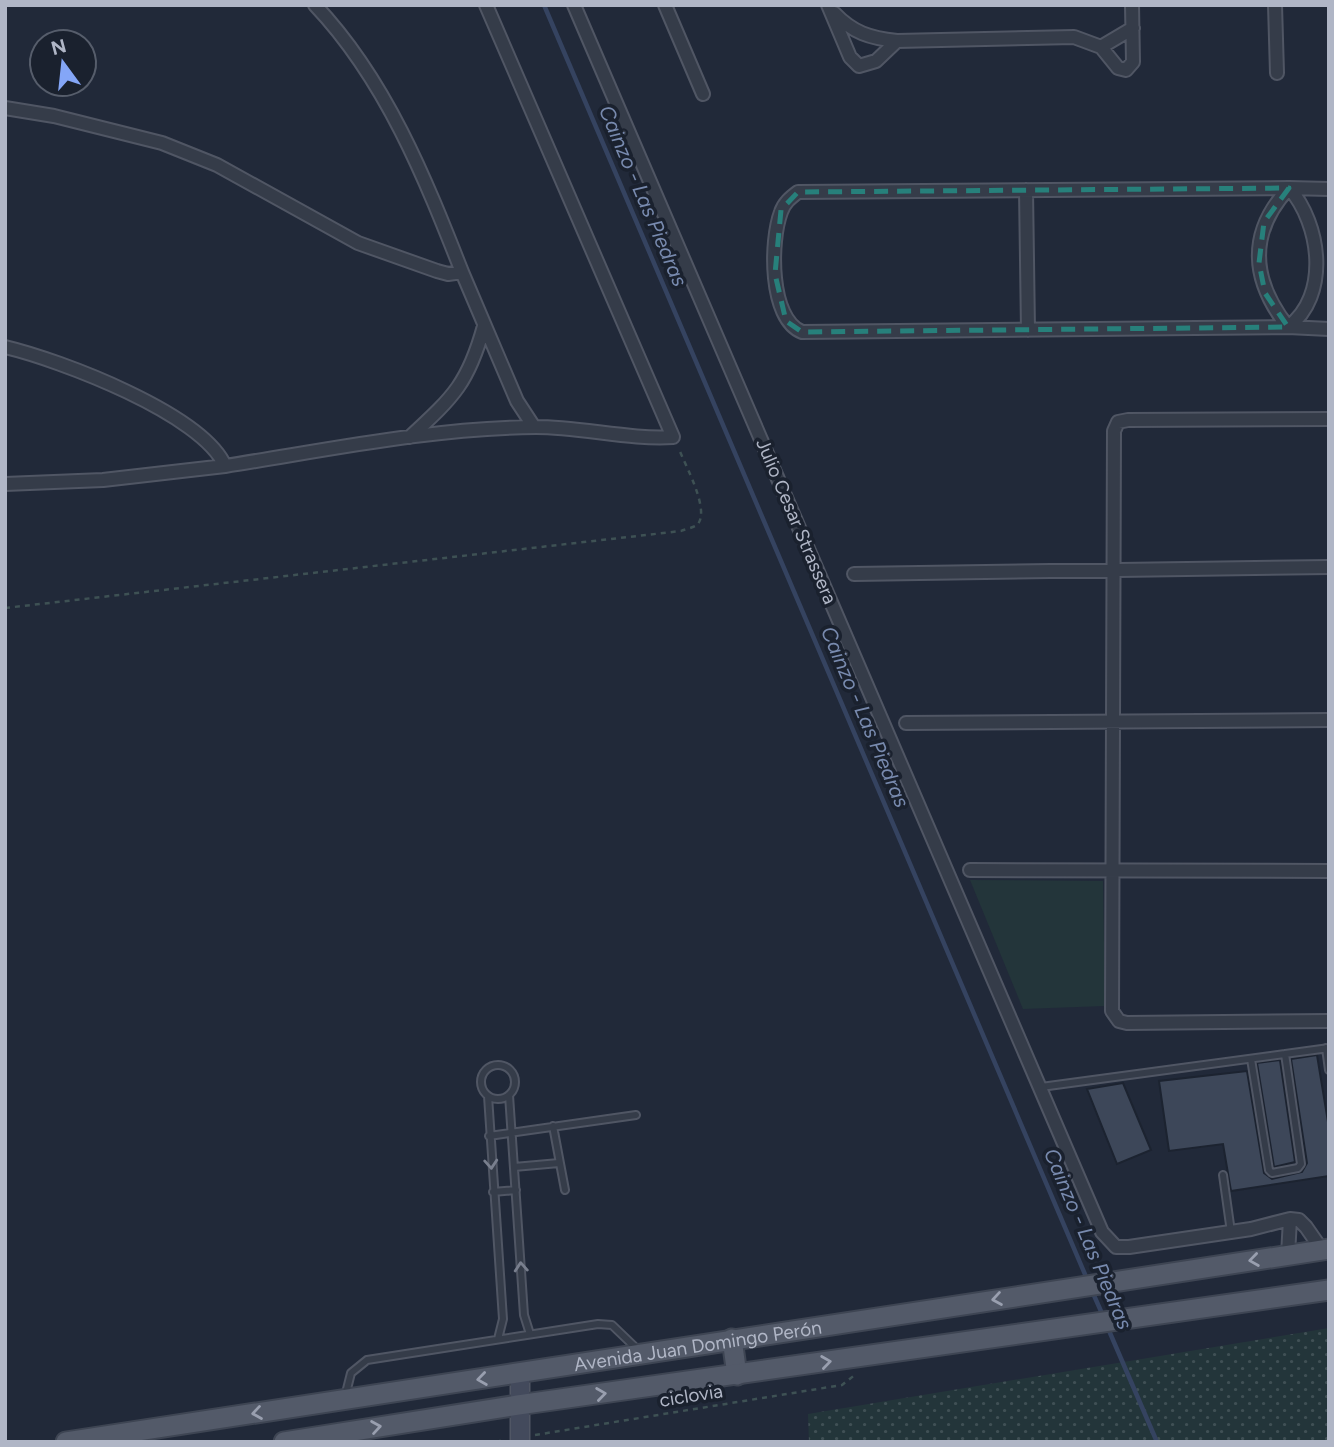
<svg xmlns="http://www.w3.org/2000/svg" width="1334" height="1447" viewBox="0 0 1334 1447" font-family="Figtree,sans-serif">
  <defs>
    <pattern id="grass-dots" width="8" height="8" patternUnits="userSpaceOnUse" patternTransform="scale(1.75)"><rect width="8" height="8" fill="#23353a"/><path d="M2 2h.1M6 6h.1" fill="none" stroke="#405055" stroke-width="1.8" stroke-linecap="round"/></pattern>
  </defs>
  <rect width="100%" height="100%" fill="#212939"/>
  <path fill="url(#grass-dots)" d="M1329,1328V1442H809L808,1414Z"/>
  <path fill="#23353a" d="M970,880L1103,881L1105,1006L1023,1009Z"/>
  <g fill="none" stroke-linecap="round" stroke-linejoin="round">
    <path stroke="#354360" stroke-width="4.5" d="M544,5L1087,1279
      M1092,1291L1104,1318
      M1107,1326L1157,1442"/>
  </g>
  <path fill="#3d4759" stroke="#1c2330" stroke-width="2" d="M1317,1055L1329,1128V1176L1231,1191L1223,1144L1169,1151L1159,1081L1247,1071L1264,1173L1272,1179L1302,1172L1307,1163L1291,1059Z
    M1280,1060L1295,1162L1274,1167L1257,1063Z
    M1123,1083L1151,1150L1117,1164L1087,1089Z"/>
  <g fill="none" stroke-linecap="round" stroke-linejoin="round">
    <g stroke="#505664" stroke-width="10">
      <path id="lane" d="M1326,1048L1329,1070
        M1251,1059L1269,1170L1272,1173L1298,1168L1301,1164L1285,1054
        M481 1082a17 17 0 1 1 34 0a17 17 0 1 1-34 0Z
        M1041,1087L1329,1048
        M509,1095L524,1315L530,1334
        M488,1096L503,1319L498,1339
        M553,1126L565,1190
        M489,1136L636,1115
        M514,1167L559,1163
        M1223,1175L1231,1232
        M493,1192L516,1190
        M345,1397L351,1373L367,1360L598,1324L612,1325L638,1350"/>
    </g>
    <g stroke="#505664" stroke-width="16">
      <path id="street" d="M315,5C386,80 425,178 462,272
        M574,5L1102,1232L1116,1247H1129L1251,1229L1290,1219L1299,1220L1306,1227L1322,1250
        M665,5L703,94
        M828,5L850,57L859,66L876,61L897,41L1074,37L1101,47L1118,68L1126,70L1133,62L1132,5
        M1275,5L1277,73
        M834,13C853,33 870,38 897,41
        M1101,47L1133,28
        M5,108L54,116L162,143L217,165L358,243L437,271L448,274L462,272L517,401L534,427
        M1289,188C1321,224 1330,296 1288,327L802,332C769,319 770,241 781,212C784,203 790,198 798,192Z
        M1329,189L1289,188C1247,233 1251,280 1288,327L1329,329
        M1026,190L1028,330
        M5,347C60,360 203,414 225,466C327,450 431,428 536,427C581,427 631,440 673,437L486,5
        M1329,419L1128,420L1118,422L1114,431L1112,1011L1119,1021L1127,1023L1329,1021
        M410,437C453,397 468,384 484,326
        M5,484L103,480L225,466
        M854,574L1329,567
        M906,723L1329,720
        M970,870L1329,871
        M1288,1255L1290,1219"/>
    </g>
    <g stroke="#505664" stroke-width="21">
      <path id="secondary" d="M520,1442V1374"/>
    </g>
    <g stroke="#3e4553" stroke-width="23">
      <g id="primary">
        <path d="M732,1339L737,1375"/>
        <path id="s1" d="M66,1442L1329,1249"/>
        <path d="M284,1442L518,1405L1329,1290"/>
      </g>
    </g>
    <path stroke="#3e5154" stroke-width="2.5" stroke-dasharray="5 5" stroke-linecap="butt" d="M5,608L681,531C685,529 693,528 697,525C711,511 685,465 679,449
      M535,1435L842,1385L856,1374
      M496,1442L504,1440"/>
    <use href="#lane" stroke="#353c49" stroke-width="6"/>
    <use href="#street" stroke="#353c49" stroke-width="12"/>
    <use href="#secondary" stroke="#434a5c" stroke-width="18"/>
    <use href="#primary" stroke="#535a69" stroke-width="19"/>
  </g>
  <defs><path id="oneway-chevron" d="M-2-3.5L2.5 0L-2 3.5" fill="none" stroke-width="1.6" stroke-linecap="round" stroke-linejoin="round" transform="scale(1.75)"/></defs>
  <g stroke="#797f8e">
    <use href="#oneway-chevron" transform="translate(491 1164) rotate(86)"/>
    <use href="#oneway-chevron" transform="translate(521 1267) rotate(-94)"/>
  </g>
  <g stroke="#999faf">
    <use href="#oneway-chevron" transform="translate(1254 1260) rotate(172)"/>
    <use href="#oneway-chevron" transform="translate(997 1299) rotate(171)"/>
    <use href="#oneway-chevron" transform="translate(826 1362) rotate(-8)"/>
    <use href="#oneway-chevron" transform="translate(482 1379) rotate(172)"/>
    <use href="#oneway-chevron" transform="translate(601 1394) rotate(-8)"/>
    <use href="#oneway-chevron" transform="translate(257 1413) rotate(171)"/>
    <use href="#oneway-chevron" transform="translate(376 1427) rotate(-9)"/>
  </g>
  <path fill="none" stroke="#27807b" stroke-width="5" stroke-dasharray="14 9" stroke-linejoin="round" d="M1289,188L1264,222L1259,263L1265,293L1288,327L802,332L786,321L775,274L781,210L798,192Z"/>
  <g text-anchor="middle" stroke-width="7" stroke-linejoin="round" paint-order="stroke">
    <g font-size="19" fill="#b0b6c6" stroke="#1a212e">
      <text transform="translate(797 521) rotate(67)" y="7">Julio Cesar Strassera</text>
      <text dy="7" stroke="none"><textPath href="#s1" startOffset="639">Avenida Juan Domingo Perón</textPath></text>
      <text transform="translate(691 1395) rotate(-9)" y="7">ciclovia</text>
    </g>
    <g font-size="21" font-style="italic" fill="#788aae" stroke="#1a212e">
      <text transform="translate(643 196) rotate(67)" y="7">Cainzo - Las Piedras</text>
      <text transform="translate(865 717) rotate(67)" y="7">Cainzo - Las Piedras</text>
      <text transform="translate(1088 1239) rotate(67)" y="7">Cainzo - Las Piedras</text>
    </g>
  </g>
  <rect width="1334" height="1447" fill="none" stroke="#b0b6c6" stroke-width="14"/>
  <g transform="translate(63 63) rotate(345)"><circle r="33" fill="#1a212e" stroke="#565d6b" stroke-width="2"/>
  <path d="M0-5L12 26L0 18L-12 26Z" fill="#84a6f7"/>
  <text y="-10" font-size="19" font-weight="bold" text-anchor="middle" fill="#b0b6c6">N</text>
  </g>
</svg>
